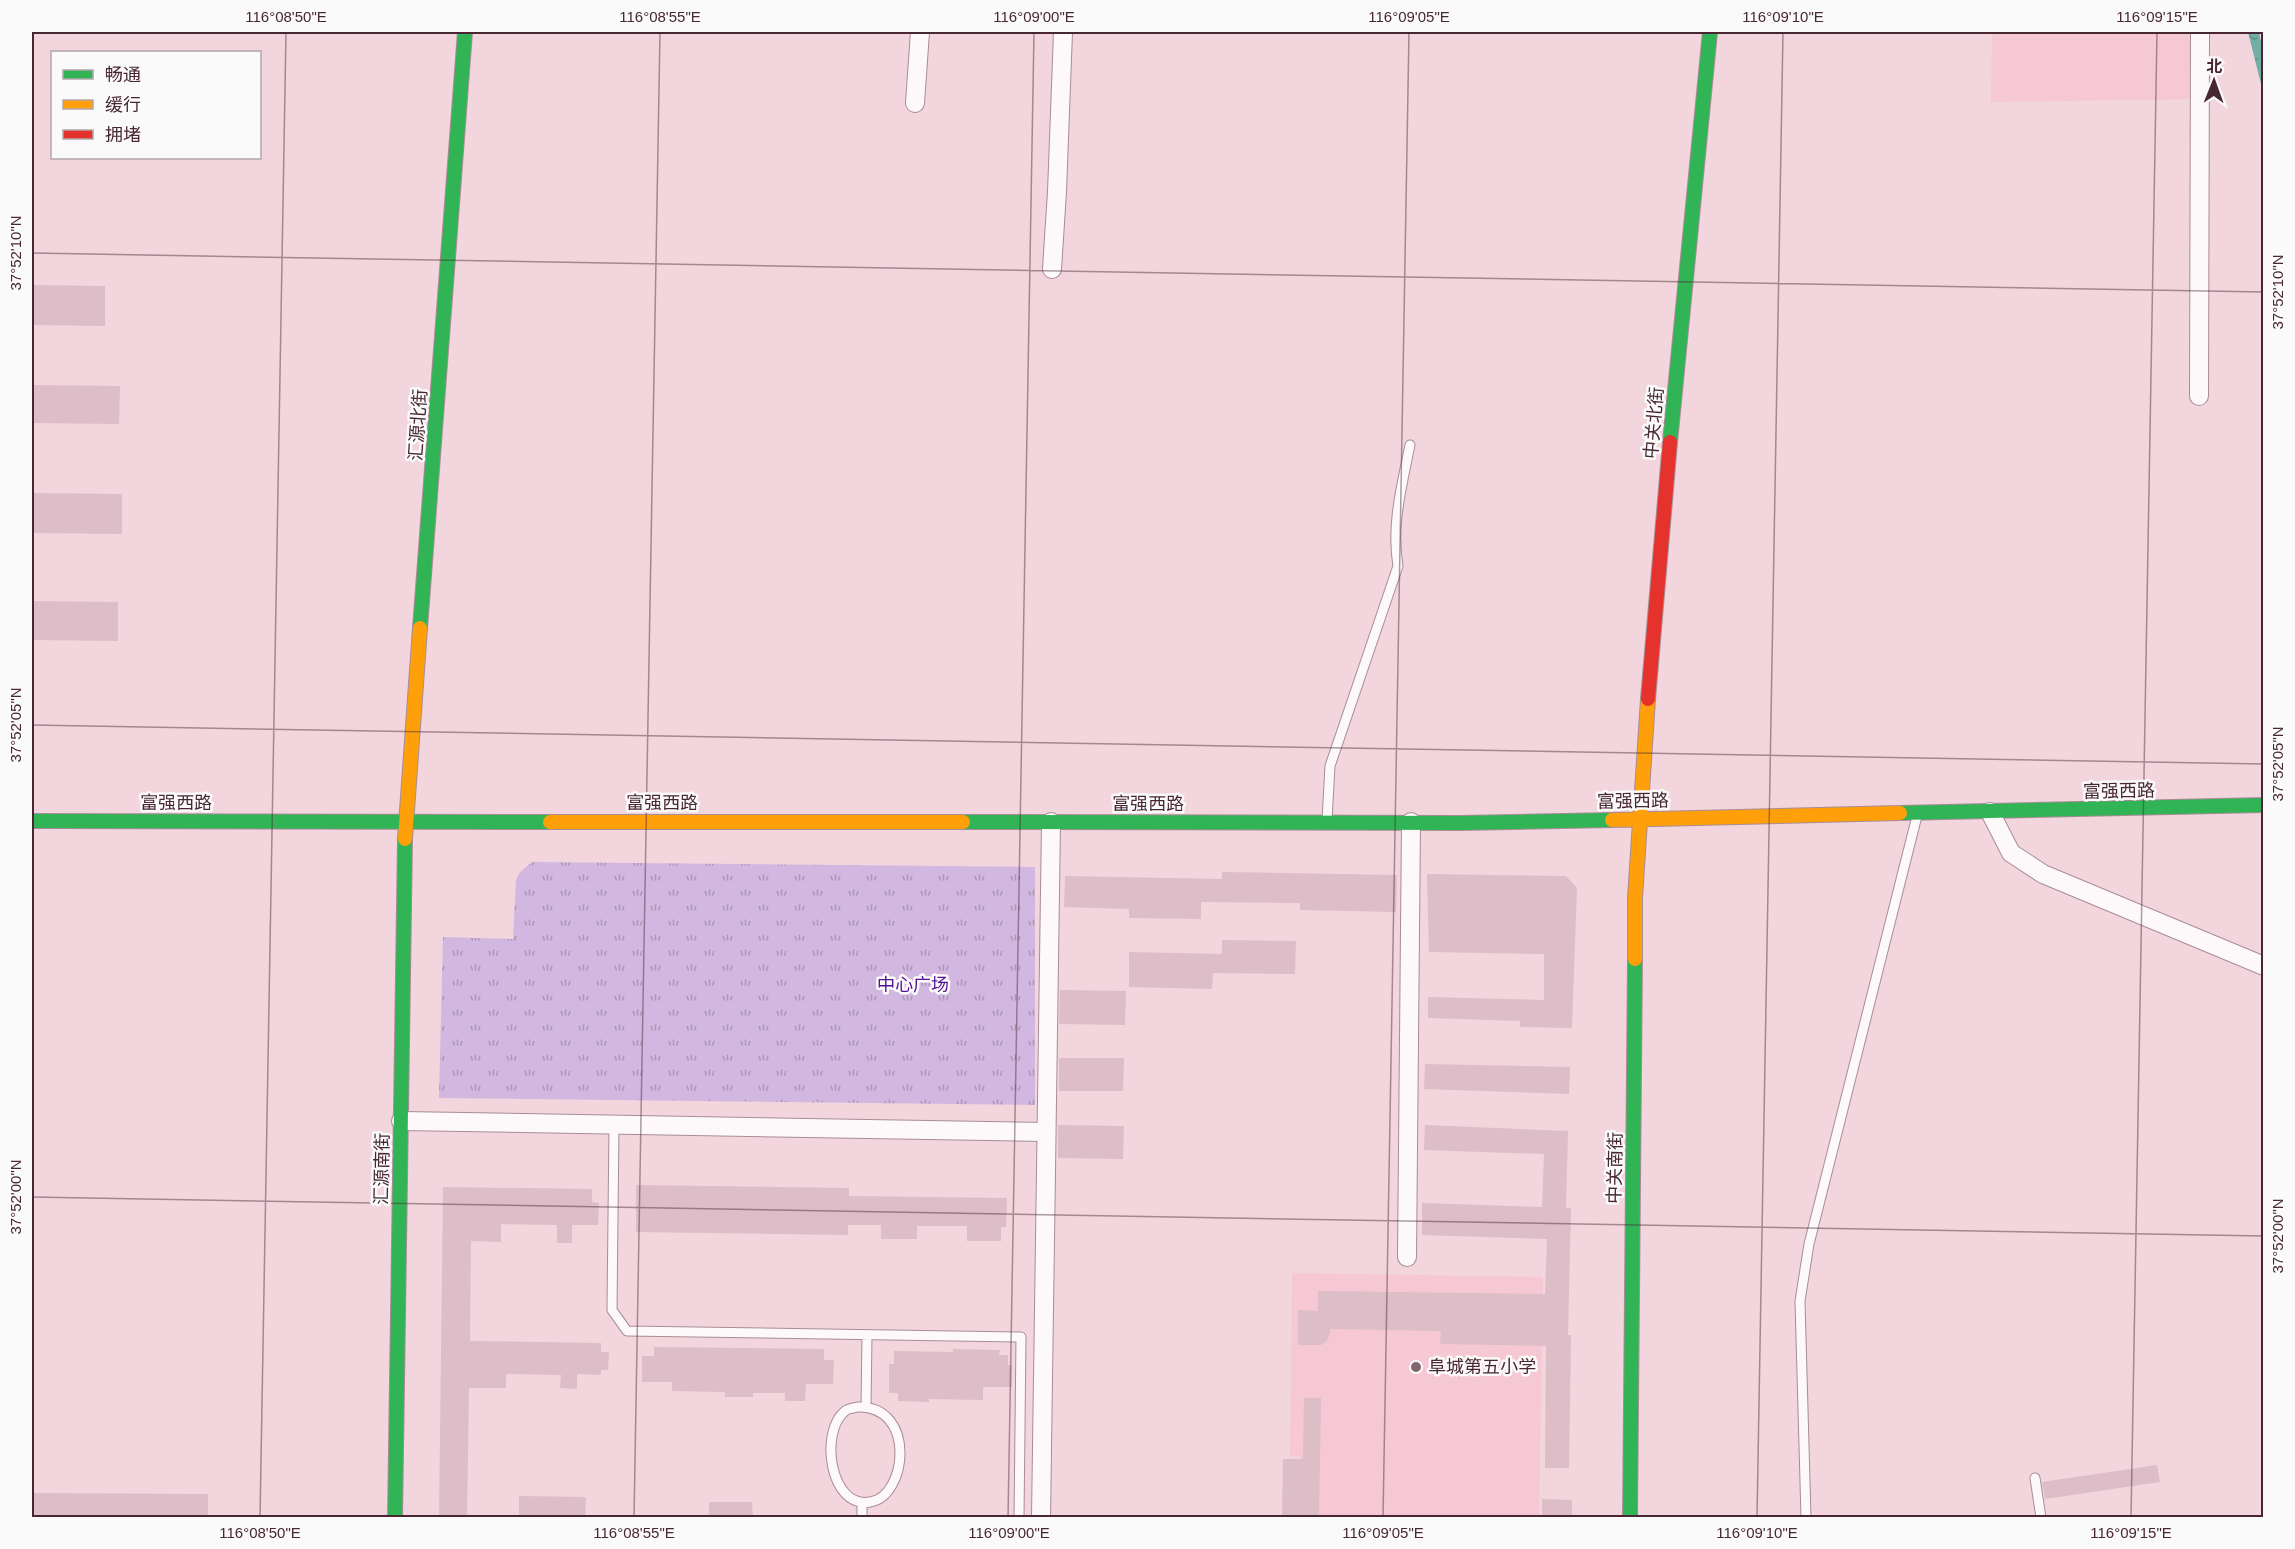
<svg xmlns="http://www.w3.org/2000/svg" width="2295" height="1549" viewBox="0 0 2295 1549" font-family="Helvetica,'Noto Sans SC',sans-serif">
  <defs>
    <pattern id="park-tufts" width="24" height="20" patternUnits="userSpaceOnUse" patternTransform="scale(1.5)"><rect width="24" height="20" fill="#d2b8e0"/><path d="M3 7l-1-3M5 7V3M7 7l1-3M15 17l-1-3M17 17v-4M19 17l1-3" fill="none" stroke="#ac96b6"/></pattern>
    <pattern id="water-ripples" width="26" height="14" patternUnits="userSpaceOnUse" patternTransform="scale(1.5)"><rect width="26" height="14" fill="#73aea6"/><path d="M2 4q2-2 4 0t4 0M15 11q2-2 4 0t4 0" fill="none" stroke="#608e88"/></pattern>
  </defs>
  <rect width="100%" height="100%" fill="#f2d5dd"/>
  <path fill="#f5c8d4" d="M1992,32H2192L2193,99L1991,102Z
    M1292,1273L1543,1277L1539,1517H1300L1301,1457L1290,1456Z"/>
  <path fill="url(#park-tufts)" d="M532,862L1035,867V1105L439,1098L443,937L513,939L516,880L520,872Z"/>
  <path fill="url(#water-ripples)" d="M2248,32H2259L2263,51V92Z"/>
  <path fill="#ddbdc7" d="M32,285L105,286V326L32,325Z
    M32,385L120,386L119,424L32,423Z
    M32,493L122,494V534L32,533Z
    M32,601L118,602V641L32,640Z
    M1222,872L1397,875L1396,912L1300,910V903L1201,902V919L1129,918V909L1064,907L1065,876L1222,879Z
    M1427,874L1566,876L1577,888L1572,1028L1520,1027V1021L1428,1018V997L1544,1000V954L1429,952Z
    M1222,940L1296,941L1295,974L1213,973L1212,989L1129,987V952L1222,954Z
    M1060,990L1126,991L1125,1025L1059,1024Z
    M1059,1058H1124L1123,1091H1059Z
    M1425,1064L1570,1067L1569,1094L1424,1089Z
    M1058,1125L1124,1126L1123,1159L1058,1158Z
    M1425,1125L1568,1131L1566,1208H1571L1568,1335H1571L1569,1468H1545L1546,1346L1440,1344L1441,1331L1331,1329L1327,1341L1321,1345H1298V1310L1318,1311V1291L1545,1294L1547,1239L1422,1235V1203L1542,1207L1544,1154L1424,1150Z
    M636,1185L849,1188V1196L1007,1198L1006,1227H1001V1241H967V1226H917V1239H881V1225H848V1235L636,1232Z
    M443,1187L592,1189V1202L599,1203L598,1225H572V1243H557V1225L501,1224V1242L471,1241L470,1341L601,1343V1352H609L608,1370H601V1375L577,1374V1389L560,1388L561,1375L506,1374V1388H469L467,1518H439Z
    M654,1347L824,1349V1360H834L833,1384H806L805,1401H785V1393H753V1397H725V1392L672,1391V1382H642V1356H654Z
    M953,1349L1000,1350L999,1355H1008V1365H1012V1387H983V1400L929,1399V1402L898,1401V1393H889V1364H894V1351L953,1352Z
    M1304,1398H1321L1319,1518H1282L1283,1459H1303Z
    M2157,1465L2160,1482L2045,1499L2042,1482Z
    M32,1493L208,1494V1518H32Z
    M519,1496L586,1497L585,1518H519Z
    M1542,1499L1572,1500V1518H1542Z
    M709,1502H752L753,1518H709Z"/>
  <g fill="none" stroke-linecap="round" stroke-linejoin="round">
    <g stroke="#a88d96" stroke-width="11">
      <path id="lane" d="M1327,820L1330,766L1398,566C1391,525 1402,485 1410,445
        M614,1125L612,1310L627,1331L1021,1337L1019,1518
        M858,1407C917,1406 907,1497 870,1502C830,1509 819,1432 845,1411C847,1409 854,1408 858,1407Z
        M866,1407L867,1335
        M2035,1478L2041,1518
        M862,1518V1503
        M1806,1518L1800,1301L1809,1244L1917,816"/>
    </g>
    <g stroke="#a88d96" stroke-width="20">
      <path id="street" d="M915,103L920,32
        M1052,269L1057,192L1063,32
        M2199,396L2200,32
        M1990,812L2011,853L2043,874L2264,966
        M401,1121L1046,1132
        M1407,1257L1411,822
        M1041,1518L1051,822"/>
    </g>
    <g stroke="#a88d96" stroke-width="16">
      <path id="fast" d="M1670,442L1710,32
        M420,628L465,32
        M1900,813L2264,805
        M32,821L550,822
        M963,822L1461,823L1612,820
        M395,1518L405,839
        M1630,1518L1635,959"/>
    </g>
    <g stroke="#a88d96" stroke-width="16">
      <path id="slow" d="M1612,820L1900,813
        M550,822H963
        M405,839L420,628
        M1635,959V898L1648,699"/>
    </g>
    <g stroke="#a88d96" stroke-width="16">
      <path id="jam" d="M1648,699L1670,442"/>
    </g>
    <use href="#lane" stroke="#fdf9fa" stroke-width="9"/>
    <use href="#street" stroke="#fdf9fa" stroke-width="18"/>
    <use href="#fast" stroke="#30b455" stroke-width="14"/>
    <use href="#slow" stroke="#ff9f0a" stroke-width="14"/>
    <use href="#jam" stroke="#e5322d" stroke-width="14"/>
  </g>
  <path fill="none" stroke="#482732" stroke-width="1.5" stroke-opacity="0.45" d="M32,253L2264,292M32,725L2264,764M32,1197L2264,1236M260,1518L286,32M634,1518L660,32M1008,1518L1034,32M1383,1518L1409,32M1757,1518L1783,32M2131,1518L2157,32"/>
  <circle fill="#84646e" stroke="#fafafa" stroke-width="2" cx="1416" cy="1367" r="6"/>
  <g text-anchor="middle" stroke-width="5" stroke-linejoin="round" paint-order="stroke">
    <g font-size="18" fill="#482732" stroke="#fafafa">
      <text transform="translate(1654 423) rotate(-85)" y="6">中关北街</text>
      <text transform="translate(418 425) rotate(-86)" y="6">汇源北街</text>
      <text transform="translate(2119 791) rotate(-1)" y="6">富强西路</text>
      <text transform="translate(1633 801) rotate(-1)" y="6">富强西路</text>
      <text x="176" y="809">富强西路</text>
      <text x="662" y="809">富强西路</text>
      <text x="1148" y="810">富强西路</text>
      <text transform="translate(1615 1168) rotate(-89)" y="6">中关南街</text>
      <text transform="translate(382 1169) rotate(-89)" y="6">汇源南街</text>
    </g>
    <g font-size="18" fill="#541193" stroke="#fafafa">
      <text x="913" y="991">中心广场</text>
    </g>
    <g font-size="18" fill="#482732" stroke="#fafafa" text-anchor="start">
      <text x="1428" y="1373">阜城第五小学</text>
    </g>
  </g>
  <rect width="2295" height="1549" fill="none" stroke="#fafafa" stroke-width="66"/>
  <rect x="51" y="51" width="210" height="108" fill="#fafafa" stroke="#b3a6aa" stroke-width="1.5"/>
  <rect x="63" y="70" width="30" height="9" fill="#30b455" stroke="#b3a6aa" stroke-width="1.5"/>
  <text x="105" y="81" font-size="18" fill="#482732">畅通</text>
  <rect x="63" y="100" width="30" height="9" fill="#ff9f0a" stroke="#b3a6aa" stroke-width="1.5"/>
  <text x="105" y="111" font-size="18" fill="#482732">缓行</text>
  <rect x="63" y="130" width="30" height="9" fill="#e5322d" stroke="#b3a6aa" stroke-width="1.5"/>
  <text x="105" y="141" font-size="18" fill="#482732">拥堵</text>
  <g transform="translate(2214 81) rotate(1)" stroke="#fafafa" stroke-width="4.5" paint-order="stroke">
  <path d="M0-4.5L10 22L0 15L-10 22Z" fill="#482732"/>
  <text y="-9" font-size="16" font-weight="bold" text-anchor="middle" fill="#482732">北</text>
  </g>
  <rect x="33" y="33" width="2229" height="1483" fill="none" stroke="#482732" stroke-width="2"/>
  <g font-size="15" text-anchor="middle" fill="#482732">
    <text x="286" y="22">116°08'50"E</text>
    <text x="660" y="22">116°08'55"E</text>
    <text x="1034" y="22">116°09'00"E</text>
    <text x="1409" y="22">116°09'05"E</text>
    <text x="1783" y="22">116°09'10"E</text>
    <text x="2157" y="22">116°09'15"E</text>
    <text transform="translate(16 253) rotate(-90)" y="5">37°52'10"N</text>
    <text transform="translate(2278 292) rotate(-90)" y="5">37°52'10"N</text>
    <text transform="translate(16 725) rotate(-90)" y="5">37°52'05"N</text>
    <text transform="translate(2278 764) rotate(-90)" y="5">37°52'05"N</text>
    <text transform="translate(16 1197) rotate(-90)" y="5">37°52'00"N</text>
    <text transform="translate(2278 1236) rotate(-90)" y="5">37°52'00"N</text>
    <text x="260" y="1538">116°08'50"E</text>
    <text x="634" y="1538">116°08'55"E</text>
    <text x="1009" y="1538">116°09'00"E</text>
    <text x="1383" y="1538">116°09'05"E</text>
    <text x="1757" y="1538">116°09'10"E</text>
    <text x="2131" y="1538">116°09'15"E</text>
  </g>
</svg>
